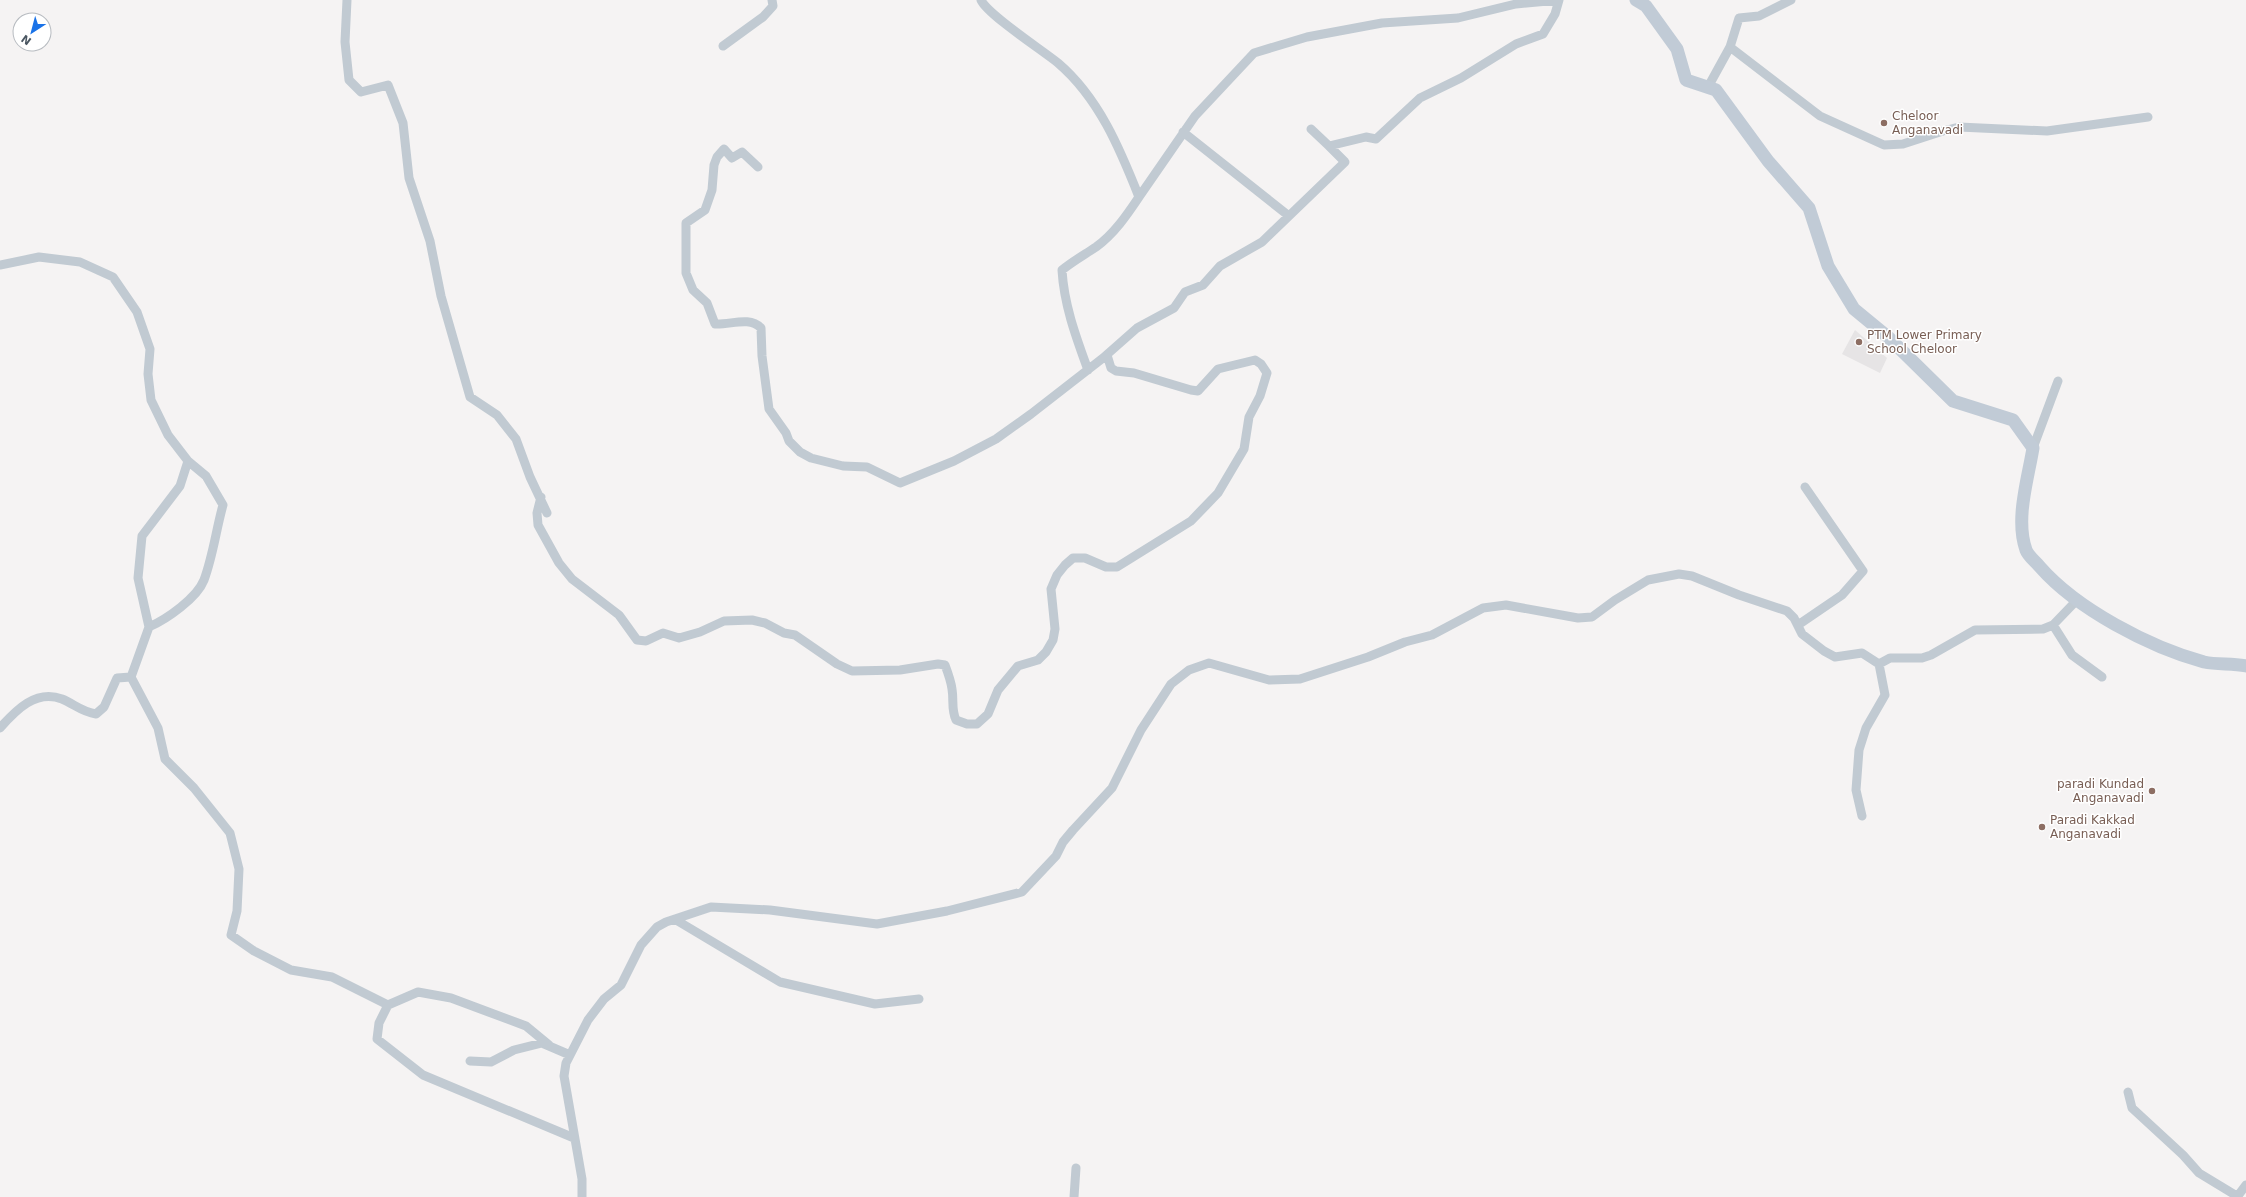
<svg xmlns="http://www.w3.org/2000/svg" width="2246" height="1197" viewBox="0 0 2246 1197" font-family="'DejaVu Sans',sans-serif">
  <rect width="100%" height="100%" fill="#f5f3f3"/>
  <path fill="#e6e4e5" d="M1855,330L1887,358L1880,373L1842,354Z"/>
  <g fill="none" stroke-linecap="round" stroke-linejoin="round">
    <path stroke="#c1cad2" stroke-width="9" d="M347,0L345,42L349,80L361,92L388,85L403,123L409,178L430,241L441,296L470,397L497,415L516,439L530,477L547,513
      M981,0C988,15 1042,50 1058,63C1099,98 1120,149 1139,197L1195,116L1254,53L1307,37L1382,23L1458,18L1516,4L1559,0
      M723,46L763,17L773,6L772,0
      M1730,47L1820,116L1884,145L1903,144L1943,131L1959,127L2047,131L2148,117
      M1708,87L1730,47L1739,18L1759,16L1791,0
      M1311,129L1329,146L1366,137L1376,139L1420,98L1461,78L1516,44L1543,34L1555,14L1559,0
      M1183,132L1289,216
      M758,167L742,152L732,158L724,149L717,157L714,165L712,190L705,210L686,223V273L693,290L707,303L715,324C731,325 749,316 761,328L762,356L769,409L786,433L789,441L800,452L811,458L843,466L867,467L900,483L954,461L996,439L1031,414L1103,358L1137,328L1174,308L1185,292L1203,285L1220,266L1262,242L1345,162L1329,146
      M0,265L39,257L80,262L113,277L137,312L150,349L148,374L151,400L168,435L188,461L180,486L142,536L138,578L149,627L131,677L158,728L165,759L194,788L230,833L239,869L237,911L231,935L254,951L291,970L332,977L388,1005L379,1023L377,1039L423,1075L574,1138
      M1088,370C1076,337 1064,305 1062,270C1073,261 1084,255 1096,247C1114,234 1127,215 1139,197
      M2033,448L2058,381
      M541,497L537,513L538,525L559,563L572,579L619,615L637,640L646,641L663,633L679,638L700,632L724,621L752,620L765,623L784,633L795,635L837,664L852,671L900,670L938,664L945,665C948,673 951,681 952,689C954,701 951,709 956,720L967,724H977L988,714L998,690L1018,666L1038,660L1046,652L1053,640L1055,629L1051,589L1057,575L1065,565L1073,558H1085L1106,567H1117L1191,521L1218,493L1244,449L1249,417L1260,396L1267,373L1261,364L1255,360L1218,369L1198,391L1191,390L1134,373L1116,371L1111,368L1107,355
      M1798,625L1842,595L1863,571L1805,487
      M2053,625L2072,655L2102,677
      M149,627C167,619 197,598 204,580C213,556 216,530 223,505L206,476L188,461
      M0,728C16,710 36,689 62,699C74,704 82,712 96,714L104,707L117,678L131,677
      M1862,816L1856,790L1859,750L1866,728L1885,695L1879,664
      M676,920L780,982L875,1004L919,999
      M388,1005L418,992L451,998L526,1026L549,1045
      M470,1061L491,1062L514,1050L542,1043L570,1055
      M2128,1092L2132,1108L2183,1155L2199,1173L2237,1196
      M582,1197V1179L564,1076L566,1063L588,1020L604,999L621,985L641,945L657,927L666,922L711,907L770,910L877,924L947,911L1022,892L1056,856L1063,842L1073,830L1112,788L1141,730L1171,684L1189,670L1209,663L1269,680L1300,679L1368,657L1405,642L1432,635L1483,608L1506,605L1578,618L1592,617L1615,600L1648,580L1679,574L1692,576L1739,595L1787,611L1794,618L1802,634L1824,651L1835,657L1862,653L1879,664L1890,658H1922L1931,655L1975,630L2043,629L2053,625L2078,599
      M1074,1197L1076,1168
      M2237,1197L2246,1185"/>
    <path stroke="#c1cbd6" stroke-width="13" d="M1636,0L1646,6L1677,49L1686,80L1716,90L1768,161L1809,208L1828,266L1854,309L1888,337L1953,401L2013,420L2033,448C2028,479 2015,519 2026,550C2028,556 2036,562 2040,567C2077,609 2149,647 2204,662C2218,665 2232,663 2246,666"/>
  </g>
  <g fill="#8d6e63" stroke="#fff" stroke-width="1.5">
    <circle cx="1884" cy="123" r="4"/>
    <circle cx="1859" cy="342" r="4"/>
    <circle cx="2152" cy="791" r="4"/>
    <circle cx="2042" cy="827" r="4"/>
  </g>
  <g text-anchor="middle" stroke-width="3" stroke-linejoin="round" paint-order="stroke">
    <g font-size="12" fill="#785e54" stroke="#fff" text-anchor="start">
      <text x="1892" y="120">Cheloor<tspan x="1892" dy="14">Anganavadi</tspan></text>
      <text x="1867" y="339">PTM Lower Primary<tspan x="1867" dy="14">School Cheloor</tspan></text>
      <text x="2144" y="788" text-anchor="end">paradi Kundad<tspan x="2144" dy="14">Anganavadi</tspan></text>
      <text x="2050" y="824">Paradi Kakkad<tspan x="2050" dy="14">Anganavadi</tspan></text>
    </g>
  </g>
  <g transform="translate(32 32) rotate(216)"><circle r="19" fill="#ffffff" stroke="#b7bbc0"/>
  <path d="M0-3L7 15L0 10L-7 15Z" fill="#1a73e8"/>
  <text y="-6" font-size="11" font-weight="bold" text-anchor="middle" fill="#4a5661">N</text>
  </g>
</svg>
